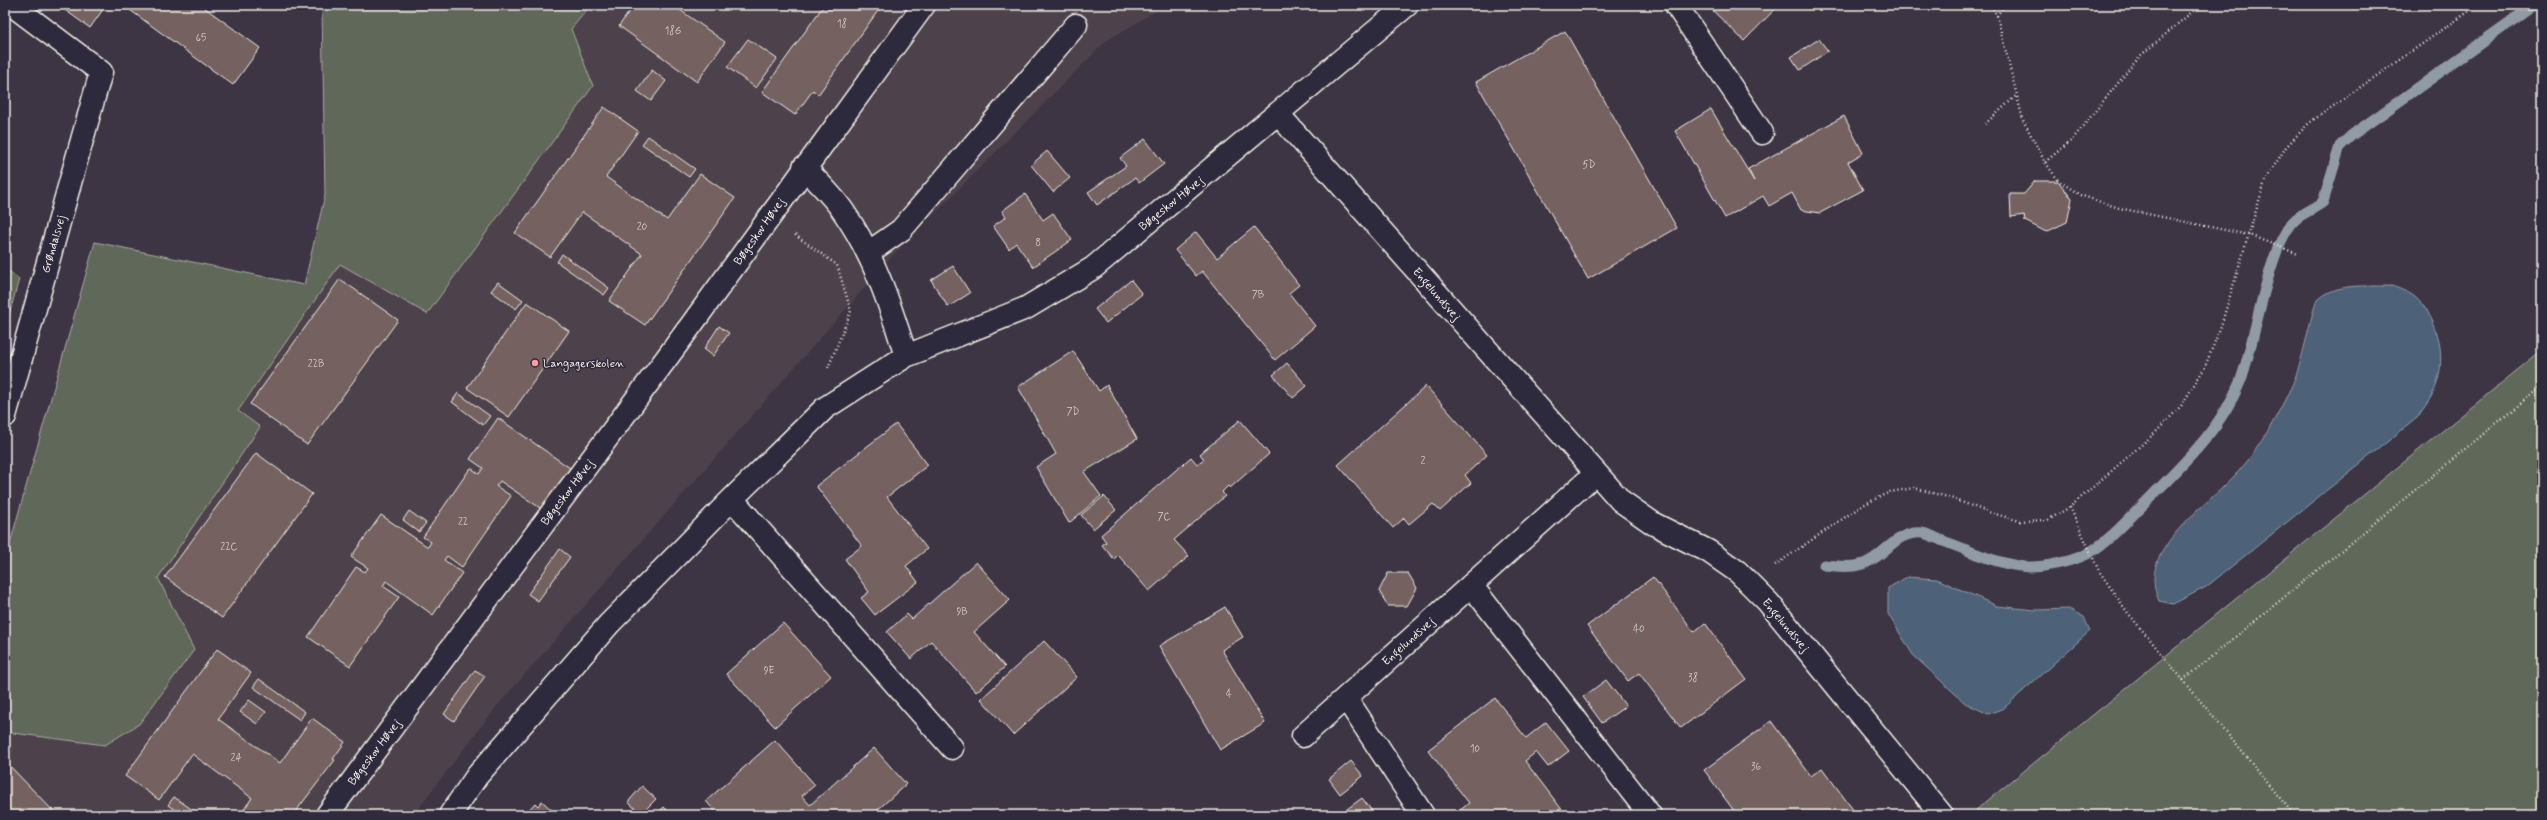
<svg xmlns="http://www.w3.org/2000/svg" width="2547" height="820" viewBox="0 0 2547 820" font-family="Mynerve,sans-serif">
  <rect width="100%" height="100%" fill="#3d3544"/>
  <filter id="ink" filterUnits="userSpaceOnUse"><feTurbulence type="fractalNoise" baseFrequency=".025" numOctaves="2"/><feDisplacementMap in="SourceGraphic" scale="8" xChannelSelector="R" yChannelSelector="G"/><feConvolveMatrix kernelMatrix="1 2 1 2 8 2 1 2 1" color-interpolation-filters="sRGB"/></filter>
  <g filter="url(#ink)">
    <path fill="#4e424c" d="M591,5H1166L1106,41L893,255L497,706L413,815H5V732L105,745L158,578L259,427L238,411L340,263L427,314L593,86L571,29Z"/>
    <path fill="#60675a" stroke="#aaaca1" d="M322,5H591L571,29L593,86L427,314L340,264L238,411L260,427L158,578L194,650L139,724L105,745L5,732V561L95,242L304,285L325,195Z
      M5,268L19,279L5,330Z
      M2542,350V815H1980L1976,810Z"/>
    <path fill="#4d6279" stroke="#909ba5" d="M2393,286C2399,289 2409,292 2415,297C2440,319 2449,364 2432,395C2428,403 2422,410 2417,418L2206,587L2173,604L2159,601C2151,583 2153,568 2162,552C2180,520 2215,498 2239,471C2260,448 2280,411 2293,383C2303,360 2308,326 2316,302C2335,281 2367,287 2393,286Z
      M1907,577L1937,579L1997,606L2035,610L2069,609L2084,617L2090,631L2004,708L1988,714L1965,703L1913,655L1888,614V588Z"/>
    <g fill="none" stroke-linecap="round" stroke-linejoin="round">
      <path stroke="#909ba5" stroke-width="11" d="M1824,565C1836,566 1848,568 1860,565C1884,559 1895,530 1922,533C1929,534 1936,538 1943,541C1969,550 2000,566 2029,567C2046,567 2069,562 2085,555C2108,543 2126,521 2145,503C2181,466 2220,431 2240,382C2255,345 2268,243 2296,219C2303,213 2314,209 2323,202L2340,146L2352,135L2534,5"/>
    </g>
    <path fill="#746260" stroke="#f4f1e8" d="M58,5H106L90,28Z
      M123,5H201L260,48L233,85Z
      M634,5H673L725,42L697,82L619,26Z
      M824,5H882L818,95L813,90L795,115L762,92Z
      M1707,5H1779L1744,41Z
      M1565,31L1677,228L1588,279L1476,82Z
      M748,39L777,59L756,88L727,67Z
      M1819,39L1828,51L1800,70L1791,57Z
      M652,70L666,81L651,101L637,91Z
      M604,107L638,131L606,177L667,220L700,174L735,198L645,325L609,301L642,254L582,212L550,257L515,233Z
      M1711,109L1754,181L1748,169L1844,116L1863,153L1848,162L1863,190L1820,213L1801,210L1792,193L1769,206L1763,196L1725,218L1675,131Z
      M648,136L695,169L689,177L642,144Z
      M1145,139L1164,164L1139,183L1135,178L1097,205L1088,192L1126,166L1120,158Z
      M1047,151L1070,178L1053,192L1031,165Z
      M2035,181H2058L2072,199L2067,222L2046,232L2025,221L2024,215L2011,217L2010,194H2024Z
      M1025,194L1043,220L1053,213L1072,240L1033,267L1016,243L1009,249L993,226L1006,217L1002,211Z
      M1254,227L1299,285L1289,293L1315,326L1275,360L1202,271L1196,276L1175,250L1196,232L1217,258Z
      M562,254L609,288L604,295L557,262Z
      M953,266L970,293L948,307L931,280Z
      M340,279L398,320L307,445L250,404Z
      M1131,280L1142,294L1106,323L1095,309Z
      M498,282L523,300L516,309L491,291Z
      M527,302L569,331L509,417L467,388Z
      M719,326L729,333L713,356L704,349Z
      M1073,351L1099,391L1107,385L1137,439L1084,472L1101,496L1069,523L1036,467L1056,454L1018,387Z
      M1287,363L1307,386L1293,398L1273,375Z
      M1426,386L1487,455L1465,475L1471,483L1440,511L1433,504L1409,524L1404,518L1393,528L1338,465Z
      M458,393L490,416L483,425L452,402Z
      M498,418L580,475L552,516L500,481L496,486L511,496L462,567L447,556L444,560L462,573L433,615L386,581L383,586L399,597L350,666L308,637L356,567L365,572L368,568L351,557L381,515L428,547L431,542L423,537L469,470L471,468L479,474L483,468L470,459Z
      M1240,420L1269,454L1230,488L1228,486L1222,492L1225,496L1174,540L1189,556L1149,591L1118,555L1114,559L1102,545L1106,542L1101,535L1191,457L1197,464L1204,459L1200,454Z
      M896,424L928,465L887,497L927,549L906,566L918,582L875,615L861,598L869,592L845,559L862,546L816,486Z
      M256,453L312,494L222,618L165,577Z
      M1104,496L1116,510L1093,529L1081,515Z
      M409,511L426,523L419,532L403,520Z
      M560,549L570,557L538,601L528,594Z
      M976,562L1010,600L974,632L1005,667L976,692L931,641L911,659L887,632L907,614L912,619Z
      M1388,573H1408L1417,588L1407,606H1388L1379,591Z
      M1653,577L1694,632L1705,623L1746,679L1681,728L1639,673L1628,681L1587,626Z
      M1225,607L1243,637L1222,650L1265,723L1220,750L1159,646Z
      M783,623L831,676L775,727L726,674Z
      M1044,641L1077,677L1013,735L981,699Z
      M217,649L251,673L218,719L280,763L312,718L345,742L333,759L335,760L293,815H240L252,798L192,754L159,800L125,776Z
      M475,670L485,676L454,721L444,714Z
      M259,679L305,712L300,720L253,687Z
      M1606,680L1626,706L1602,723L1583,697Z
      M1495,698L1526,738L1546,722L1569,751L1548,767L1536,752L1525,761L1566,815H1460L1458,812L1469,803L1428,750Z
      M249,700L266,712L257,724L240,712Z
      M1771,721L1811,776L1822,768L1857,815H1737L1704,770Z
      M775,740L815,785L802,796L810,805L874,748L906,784L872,815H789L785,811L781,815H718L706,801Z
      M5,761L57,815H5Z
      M1351,761L1363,776L1340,794L1329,779Z
      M642,786L656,799L641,814L628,802Z
      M174,797L200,815H182L168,805Z
      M1362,798L1375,815H1339Z
      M542,801L557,815H524L535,803L538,806Z
      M664,807L672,815H656Z"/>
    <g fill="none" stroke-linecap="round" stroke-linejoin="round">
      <g stroke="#f4f1e8" stroke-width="25">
        <path id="minor" d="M1676,5L1762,133
          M1279,115L1621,501L1654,524L1708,551L1738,572L1768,602L1942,815
          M804,167C817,181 832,195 843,211C874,255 890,305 906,356
          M868,253L901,230L1076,25
          M5,416L101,72L12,5
          M732,499L952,748
          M1471,585L1650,815
          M1346,698L1423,815
          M1303,736L1596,473
          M327,815L692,324L924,5
          M450,815L477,776L609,624L732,499L825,408L906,356L1026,308L1093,268L1407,5"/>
      </g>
      <path stroke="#f4f1e8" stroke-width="2.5" stroke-dasharray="1 3" stroke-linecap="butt" d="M1991,5L1997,16L2023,120L2045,162L2058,180L2080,195L2119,208L2249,235L2298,254
        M1997,16L2004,5
        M1985,124L2017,95
        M2045,162L2071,141L2140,56L2200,5
        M795,235L837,265L851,311L828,368
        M2070,507L2099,571L2128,613L2294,815
        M1775,565L1863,505L1890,492L1914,488L1948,497L1988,512L2020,521L2048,520L2070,507L2154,434L2181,406L2204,369L2220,329L2265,181L2286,147L2309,123L2478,5
        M2183,680L2542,386"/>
      <use href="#minor" stroke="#2f2a3d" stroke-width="22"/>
    </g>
  </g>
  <circle fill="#ff9aa2" stroke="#2f2a3d" stroke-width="1.5" cx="535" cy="363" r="4"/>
  <g text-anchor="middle" stroke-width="3" stroke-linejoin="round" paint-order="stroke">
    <g font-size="10" fill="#d4cdc6">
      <text x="842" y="27">18</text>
      <text x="673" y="34">18G</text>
      <text x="201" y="41">65</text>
      <text x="1589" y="168">5D</text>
      <text x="642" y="230">20</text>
      <text x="1038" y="246">8</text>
      <text x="1258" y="298">7B</text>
      <text x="316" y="367">22B</text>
      <text x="1073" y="415">7D</text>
      <text x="1423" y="464">2</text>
      <text x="1164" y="520">7C</text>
      <text x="463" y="525">22</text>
      <text x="229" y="550">22C</text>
      <text x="962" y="615">9B</text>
      <text x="1639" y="632">40</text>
      <text x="769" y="674">9E</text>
      <text x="1693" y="681">38</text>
      <text x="1229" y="697">4</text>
      <text x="1475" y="752">10</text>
      <text x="236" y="761">24</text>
      <text x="1756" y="770">36</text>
    </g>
    <g font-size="12" fill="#f4f1e8" stroke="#2f2a3d">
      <text transform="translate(1171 203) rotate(-39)" y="4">Bøgeskov Høvej</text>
      <text transform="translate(759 231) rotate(-55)" y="4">Bøgeskov Høvej</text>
      <text transform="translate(53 244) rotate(-74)" y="4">Grøndalsvej</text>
      <text transform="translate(1437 294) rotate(49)" y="4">Engelundsvej</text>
      <text transform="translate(567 492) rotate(-53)" y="4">Bøgeskov Høvej</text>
      <text transform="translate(1786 625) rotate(50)" y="4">Engelundsvej</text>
      <text transform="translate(1408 641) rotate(-42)" y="4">Engelundsvej</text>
      <text transform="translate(374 752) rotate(-53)" y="4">Bøgeskov Høvej</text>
    </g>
    <g font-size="12" fill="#f4f1e8" stroke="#2f2a3d" text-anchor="start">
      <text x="543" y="367">Langagerskolen</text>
    </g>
  </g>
  <rect width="2547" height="820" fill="none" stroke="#2f2a3d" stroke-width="20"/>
  <rect x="10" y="10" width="2527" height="800" fill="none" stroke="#f4f1e8" stroke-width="1.5" filter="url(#ink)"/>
</svg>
